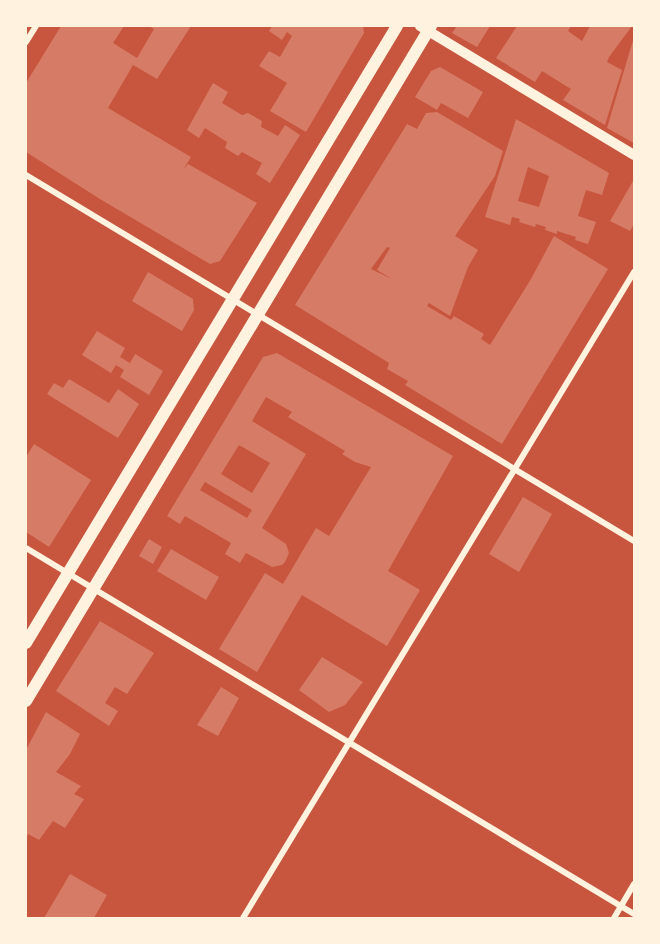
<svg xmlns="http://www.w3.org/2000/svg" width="660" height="944" viewBox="0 0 660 944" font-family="'Fira Sans',sans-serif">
  <rect width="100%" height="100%" fill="#c8553d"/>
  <path fill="#d67c66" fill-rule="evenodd" d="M61,26H124L113,43L137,58L154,29L149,26H191L157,79L133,65L108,108L191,157L183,170L188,164L257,203L220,261L210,264L100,199L26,152V83Z
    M272,26H363L364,33L306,132L270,111L287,83L259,66L269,51L280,57L292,36L287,32L282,40L269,31Z
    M457,26H490L477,47L452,33Z
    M517,26H571L568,31L582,41L590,26H632L609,57L607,62L622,70L605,125L563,100L571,89L542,71L535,82L496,58Z
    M634,37V143L607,128Z
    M440,67L483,92L468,118L441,103L437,110L415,97L431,71Z
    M213,83L228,92L222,103L242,115L248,113L262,121L261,127L278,136L285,125L300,135L270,183L256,174L262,163L242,152L238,156L225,148L227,142L205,128L199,138L187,130Z
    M437,112L503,151L495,176L455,236L478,250L468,267L450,316L429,303L427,306L451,320L454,316L484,334L481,339L490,345L531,279L554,236L608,269L502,444L405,385L408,381L387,369L389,363L295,305L407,124L417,129L426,113ZM387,247L390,248L377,270L392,279L371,269Z
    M516,119L609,173L602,195L586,190L578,216L596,222L588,244L575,240L576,237L557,231V234L545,230L546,227L536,224L535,227L519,222L520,219L512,217L510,225L485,217ZM528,167L549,176L539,207L518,201Z
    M633,181L634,182V224L630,231L610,221Z
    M148,272L193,299L194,310L182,331L132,301Z
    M97,331L125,348L120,357L130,363L135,354L163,371L149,395L120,377L124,370L116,365L111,373L82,355Z
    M277,353L453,456L388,571L420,590L387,646L302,595L257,672L219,649L265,573L283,584L316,528L329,536L371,467L355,462L342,454L345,451L288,417L292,412L266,397L252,421L306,454L262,528L286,544L289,553L285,562L282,565L272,567L246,553L240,563L225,554L231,543L185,516L180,524L167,516L263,357ZM239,445L270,463L252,493L221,474ZM205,482L252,510L247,518L200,490Z
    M69,379L109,403L118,389L139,404L118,438L47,394L54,383L63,388Z
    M34,444L91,480L49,547L26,532V457Z
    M523,497L552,514L519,572L489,554Z
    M149,539L162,547L153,564L139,556Z
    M171,549L219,577L206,600L157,571Z
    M100,621L154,653L127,694L115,687L105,703L118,711L109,726L56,691Z
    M322,657L363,682L345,705L329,712L299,690Z
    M221,687L239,698L218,736L197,725Z
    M46,712L80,734L70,754L56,772L81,786L74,794L84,799L65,828L53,821L39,840L28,834L26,838V750Z
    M70,874L107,895L94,918H44Z"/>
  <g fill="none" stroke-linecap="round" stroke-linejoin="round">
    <path stroke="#fff3e0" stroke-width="6" d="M26,42L36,26
      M26,175L634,541
      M26,548L634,914
      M243,918L634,272
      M614,918L634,884"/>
    <path stroke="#fff3e0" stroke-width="10" d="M420,26L634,155"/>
    <path stroke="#fff3e0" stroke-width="12" d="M26,643L397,26
      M26,701L431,26"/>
  </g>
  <rect width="660" height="944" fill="none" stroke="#fff3e0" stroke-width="54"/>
</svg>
